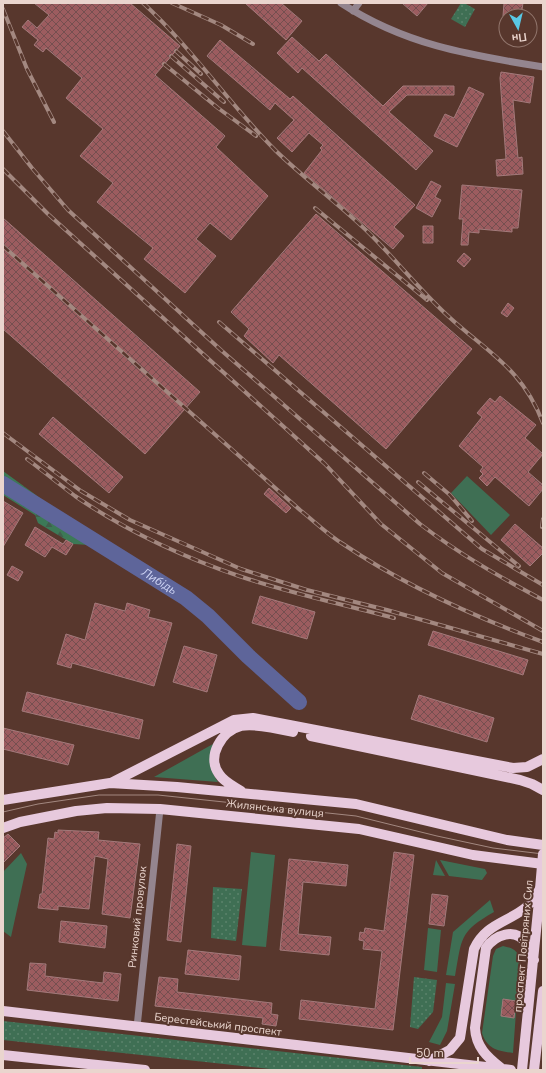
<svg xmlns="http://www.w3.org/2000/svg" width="546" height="1073" viewBox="0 0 546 1073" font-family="'Nunito Sans',sans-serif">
  <defs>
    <pattern id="forest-firs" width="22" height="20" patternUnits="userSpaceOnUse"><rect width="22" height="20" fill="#3c7957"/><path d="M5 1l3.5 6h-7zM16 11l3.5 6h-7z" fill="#405f4c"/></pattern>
    <pattern id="park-dots" width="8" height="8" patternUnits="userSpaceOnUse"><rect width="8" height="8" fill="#3f6f54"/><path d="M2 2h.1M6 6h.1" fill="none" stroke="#5b836b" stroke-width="1.8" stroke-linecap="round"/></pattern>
    <pattern id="building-cross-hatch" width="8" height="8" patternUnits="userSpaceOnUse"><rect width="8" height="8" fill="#9c5c5f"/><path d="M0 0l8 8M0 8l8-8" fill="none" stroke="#754f50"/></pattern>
  </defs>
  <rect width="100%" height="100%" fill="#58372d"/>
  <path fill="#3f6f54" d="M467,476L510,515L491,535L451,493Z
    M213,744C211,759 209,769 218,782L154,777Z
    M251,852L275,855L266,947L242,945Z
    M21,853L27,864L11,937L3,931V872Z
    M436,860L445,876L433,875Z
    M440,860L485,869L487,873L482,880L449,876Z
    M490,900L494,912C459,932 462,938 455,976L446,975L453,932Z
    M428,928L441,930L437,972L424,970Z
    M503,946C512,948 516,949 520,958L513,1053C498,1051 487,1049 482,1033L493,956L496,949Z
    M446,983L455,984L447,1031L440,1045L429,1042L442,1017Z"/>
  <path fill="url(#forest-firs)" d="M3,471L51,506L59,515L74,523L94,539L90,545L73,544L38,523L35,515L3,495Z"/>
  <path fill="url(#park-dots)" d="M461,3H464L475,9L465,27L451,19Z
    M213,887L242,889L236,941L211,938Z
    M414,977L437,980L433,1012L418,1029L410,1027Z
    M3,1021L422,1067V1070H280L3,1040Z"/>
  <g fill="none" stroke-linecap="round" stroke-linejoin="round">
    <path stroke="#5e659a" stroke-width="16" id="s1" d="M3,484L186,598L208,616L248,656L299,702"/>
  </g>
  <path fill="url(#building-cross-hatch)" stroke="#a37a7b" d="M34,3H130L180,46L155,75L225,136L216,147L268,196L231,240L210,223L196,239L216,256L185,293L144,259L153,248L97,202L113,183L80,156L103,129L66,98L82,78L46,48L43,52L34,45L38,40L22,27L28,20L37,28L49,15Z
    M245,3H281L302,21L286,40Z
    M402,3H428L417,16Z
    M504,3H523L521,16H503Z
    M292,37L319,61L326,54L383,106L403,86H454V95H407L389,112L433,151L416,170L302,68L298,73L277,53Z
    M220,40L290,99L293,96L415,205L394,227L404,236L393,249L304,173L322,150L320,148L323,145L309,133L292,152L277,138L294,120L275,103L270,110L207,56Z
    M501,72L534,77L530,103L513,100L518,158L522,157L523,174L497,176L496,160L506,159L500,78Z
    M469,87L484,94L457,147L434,136L445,114L454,118Z
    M431,181L441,186L435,197L441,200L432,217L416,208Z
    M462,185L522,190L518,228H512V232L479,229V233L469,232L468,245H461L463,219H459Z
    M316,214L472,349L386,449L279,355L273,363L244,336L249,329L231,312Z
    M3,218L200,392L145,454L3,329Z
    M423,226H433V243H423Z
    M464,253L471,259L464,267L457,261Z
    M508,303L514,308L507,317L501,313Z
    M500,396L536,425L525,438L543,454L528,472L543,485V489L529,506L495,477L487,486L479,478L483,474L480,471L483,467L459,446L482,417L477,413L490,398L495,402Z
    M53,417L123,477L109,493L39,434Z
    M269,488L291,508L286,513L264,494Z
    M3,501L23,513L3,547Z
    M515,524L543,548V553L530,566L501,540Z
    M35,527L63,544L66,540L73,544L66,555L52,547L45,557L25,545Z
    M12,566L23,572L18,581L7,575Z
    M260,596L315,612L307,639L252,623Z
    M95,603L125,611L127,603L150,610L148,617L172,623L154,686L72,663L71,668L57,664L66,634L85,640Z
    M433,631L528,660L523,675L428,645Z
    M184,646L217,655L207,692L173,682Z
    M27,692L143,720L139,739L22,711Z
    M419,695L494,718L487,742L411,719Z
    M3,728L74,745L68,765L3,749Z
    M58,830L99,832L98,840L140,844L130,918L102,914L108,859L95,856L89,909L58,906V910L38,908L40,894H42L48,838L54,839L55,832L58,833Z
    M8,834L20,846L3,863V838Z
    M177,844L191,846L181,942L167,940Z
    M394,852L414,855L393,1030L299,1019L301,1000L375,1009L382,951L363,949L364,941L359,940L360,932L364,933L365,928L384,931Z
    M289,859L348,865L346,886L303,882L298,934L331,937L329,955L280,950Z
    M432,894L448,896L444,926L429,924Z
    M61,921L107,926L105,948L59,942Z
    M188,950L241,956L239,980L185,974Z
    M30,963L46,964L45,976L103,983L104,972L121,974L118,1001L27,990Z
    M159,977L178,979L177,992L272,1003L271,1014L278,1015L276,1026L262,1024L263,1018L155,1006Z
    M503,999L516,1001L514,1018L501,1016Z"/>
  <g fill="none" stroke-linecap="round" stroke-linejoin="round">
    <path stroke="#94858f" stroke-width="7" d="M341,3C405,45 469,55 543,67
      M353,11L359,3
      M137,1027L160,809"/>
    <path stroke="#e7c9dd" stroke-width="10" d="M311,736L520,780L532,784L543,790
      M111,783L234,720L253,718L513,768L527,767L543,759
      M241,791C233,786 224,782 219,774C206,756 222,731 241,726C254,723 280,729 293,732
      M3,800L110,783L177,787L356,804L507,840L543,845
      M3,828L20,822L76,811L107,808L160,809L359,829L473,855L543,864
      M3,1011L511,1070
      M3,1055L145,1070
      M429,1061L450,1050L460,1038L474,949C485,925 505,923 524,909C531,904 535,896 540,889
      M501,1068C487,1057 476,1047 475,1028L486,948C495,935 515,927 526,943C529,948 531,954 534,960
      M522,1070L540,891
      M534,1070L543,991"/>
    <path stroke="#a38880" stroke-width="1" d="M3,812L38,804L99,795H158L356,816L437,836L493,848L543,854"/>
    <g stroke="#a38880" stroke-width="4">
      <path id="rail" d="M143,3C192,48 229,104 276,151C306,180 339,204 369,233C396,260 420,290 448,316C488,353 522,368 543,423
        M172,3L221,25L253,44
        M3,9L27,69L54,122
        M176,51L201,74
        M171,56L224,102
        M164,64L218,108L256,136
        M3,131L32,168L68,210L222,351L420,524C459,554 500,577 543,600
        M3,169L48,214L325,464L381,524L442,573L543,631
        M315,208L427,300
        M3,246L300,510C314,521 327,534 343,544C402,584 475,617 543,642
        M219,322L482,549L543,585
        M3,433L81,491L130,520L241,569L307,590L387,610L543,654
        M27,459C43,471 59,484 75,496C123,529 183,557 239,576C289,593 342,604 394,618
        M424,473L450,495L472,521
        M418,482L519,566
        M542,527L543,519"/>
    </g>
    <use href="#rail" stroke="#58372d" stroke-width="2.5" stroke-dasharray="8" stroke-linecap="butt"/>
    <path stroke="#e7c9dd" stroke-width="10" d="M540,889L543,854"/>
  </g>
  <g text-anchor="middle" stroke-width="4" stroke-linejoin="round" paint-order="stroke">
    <g font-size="11" fill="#ead5ce" stroke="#58372d">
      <text transform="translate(275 808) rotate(6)" y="4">Жилянська вулиця</text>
      <text transform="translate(137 917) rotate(-84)" y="4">Ринковий провулок</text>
      <text transform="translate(523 946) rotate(-85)" y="4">проспект Повітряних Сил</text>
      <text transform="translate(218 1024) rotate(7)" y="4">Берестейський проспект</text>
    </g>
    <g font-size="12" font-style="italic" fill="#ced4f4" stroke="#58372d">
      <text dy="4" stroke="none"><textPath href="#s1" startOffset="184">Либідь</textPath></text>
    </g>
  </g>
  <rect width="546" height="1073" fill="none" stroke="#ead5ce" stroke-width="8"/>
  <g transform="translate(518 28) rotate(172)"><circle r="19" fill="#58372d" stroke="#92766d"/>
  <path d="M0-3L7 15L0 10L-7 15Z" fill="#59c8e5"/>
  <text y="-6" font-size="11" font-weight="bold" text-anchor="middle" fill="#ead5ce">Пн</text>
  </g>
  <path d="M410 1057v6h68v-6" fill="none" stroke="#ead5ce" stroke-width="2"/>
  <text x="416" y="1057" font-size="12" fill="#ead5ce" stroke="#58372d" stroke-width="3" paint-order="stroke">50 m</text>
</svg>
